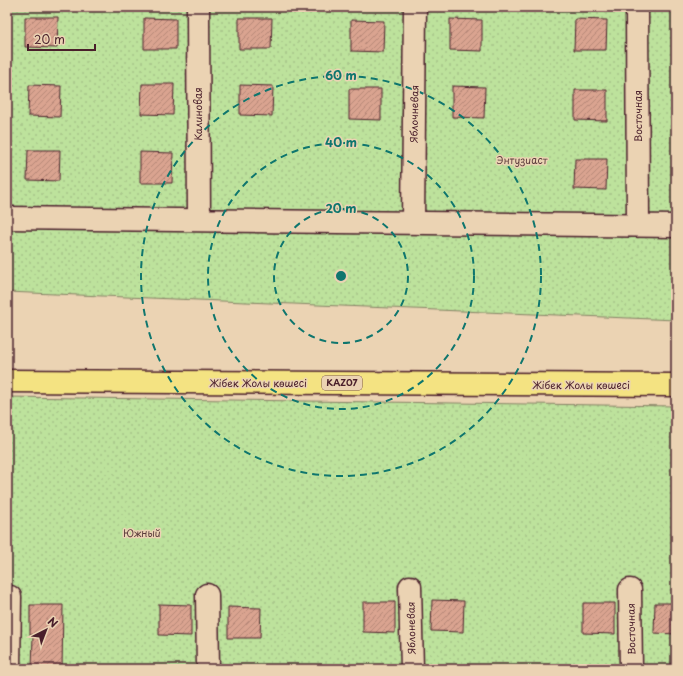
<svg xmlns="http://www.w3.org/2000/svg" width="683" height="676" viewBox="0 0 683 676" font-family="'Playpen Sans',sans-serif">
  <defs>
    <pattern id="park-dots" width="8" height="8" patternUnits="userSpaceOnUse"><rect width="8" height="8" fill="#bde29c"/><path d="M2 2h.1M6 6h.1" fill="none" stroke="#a4c187" stroke-width="1.8" stroke-linecap="round"/></pattern>
    <pattern id="building-hatch" width="6" height="6" patternUnits="userSpaceOnUse"><rect width="6" height="6" fill="#daa490"/><path d="M-1 1l2-2M0 6l6-6M5 7l2-2" fill="none" stroke="#b38576"/></pattern>
  </defs>
  <rect width="100%" height="100%" fill="#ebd3b3"/>
  <filter id="ink" filterUnits="userSpaceOnUse"><feTurbulence type="fractalNoise" baseFrequency=".025" numOctaves="2"/><feDisplacementMap in="SourceGraphic" scale="8" xChannelSelector="R" yChannelSelector="G"/><feConvolveMatrix kernelMatrix="1 2 1 2 8 2 1 2 1" color-interpolation-filters="sRGB"/></filter>
  <g filter="url(#ink)">
    <path fill="url(#park-dots)" stroke="#848064" d="M7,7H676V320L7,292Z
      M7,397L676,406V669H7Z"/>
    <path fill="url(#building-hatch)" stroke="#4a1f2b" d="M25,17H58L57,48L25,47Z
      M144,18L176,19V49H144Z
      M239,18H272L271,49H239Z
      M450,19L482,20V51L450,50Z
      M575,19L607,20L606,50H574Z
      M351,20L384,21L383,52L351,51Z
      M142,84H174L173,115L141,114Z
      M29,85L61,86L60,117L28,116Z
      M240,85L273,86L272,116L240,115Z
      M452,86L485,87L484,118L452,117Z
      M349,89H381V120L349,119Z
      M575,90H607V121L575,120Z
      M28,150H60L59,181L27,180Z
      M140,152L173,153L172,183H140Z
      M575,159H607L606,190L574,189Z
      M432,600L464,601L463,632L431,631Z
      M363,602H395V633L363,632Z
      M583,603H615V634L583,633Z
      M655,603H676V634L654,633Z
      M159,604L191,605V636L159,635Z
      M30,605H63L62,669H32L33,635H30Z
      M228,607L261,608L260,638H228Z"/>
    <g fill="none" stroke-linecap="round" stroke-linejoin="round">
      <g stroke="#4a1f2b" stroke-width="25">
        <path id="street" d="M198,7L199,220
          M637,7L638,225
          M7,218L676,226
          M413,222L415,7
          M410,587L412,669
          M630,590L631,669
          M207,595L208,669
          M9,669L10,597"/>
      </g>
      <g stroke="#4a1f2b" stroke-width="25">
        <path id="highway" d="M7,381L676,385"/>
      </g>
      <use href="#street" stroke="#ebd3b3" stroke-width="22"/>
      <use href="#highway" stroke="#f4e382" stroke-width="22"/>
    </g>
  </g>
  <g fill="none" stroke="#0f766e" stroke-width="2" stroke-dasharray="7 5">
    <circle cx="341" cy="276" r="67"/>
    <circle cx="341" cy="276" r="133"/>
    <circle cx="341" cy="276" r="200"/>
  </g>
  <g text-anchor="middle" stroke-width="3" stroke-linejoin="round" paint-order="stroke">
    <rect fill="#ebd3b3" stroke="#7a5554" stroke-width="1" x="322" y="376" width="40" height="14" rx="3"/>
    <g font-size="9" font-weight="bold" fill="#4a1f2b">
      <text x="342" y="386">KAZ07</text>
    </g>
    <g font-size="10" fill="#4a1f2b" stroke="#ebd3b3">
      <text transform="translate(198 114) rotate(-90)" y="4">Калиновая</text>
      <text transform="translate(414 114) rotate(-89)" y="4">Яблочневая</text>
      <text transform="translate(638 116) rotate(-90)" y="4">Восточная</text>
      <text x="258" y="387">Жібек Жолы көшесі</text>
      <text x="581" y="389">Жібек Жолы көшесі</text>
      <text transform="translate(411 628) rotate(-91)" y="4">Яблоневая</text>
      <text transform="translate(631 629) rotate(-91)" y="4">Восточная</text>
    </g>
    <g font-size="10" fill="#5b3c3c" stroke="#ebd3b3">
      <text x="522" y="164">Энтузиаст</text>
      <text x="142" y="537">Южный</text>
    </g>
  </g>
  <circle cx="341" cy="276" r="6" fill="#0f766e" stroke="#ebd3b3" stroke-width="2"/>
  <g font-size="12" text-anchor="middle" font-weight="bold" fill="#0f766e" stroke="#ebd3b3" stroke-width="3" stroke-linejoin="round" paint-order="stroke">
    <text x="341" y="80">60 m</text>
    <text x="341" y="147">40 m</text>
    <text x="341" y="213">20 m</text>
  </g>
  <rect width="683" height="676" fill="none" stroke="#ebd3b3" stroke-width="24"/>
  <rect x="12" y="12" width="659" height="652" fill="none" stroke="#4a1f2b" stroke-width="1.5" filter="url(#ink)"/>
  <g transform="translate(46 630) rotate(42)" stroke="#ebd3b3" stroke-width="3" paint-order="stroke">
  <path d="M0-3L7 15L0 10L-7 15Z" fill="#4a1f2b"/>
  <text y="-6" font-size="11" font-weight="bold" text-anchor="middle" fill="#4a1f2b">N</text>
  </g>
  <path d="M28 44v6h67v-6" fill="none" stroke="#4a1f2b" stroke-width="2"/>
  <text x="34" y="44" font-size="12" fill="#4a1f2b" stroke="#ebd3b3" stroke-width="3" paint-order="stroke">20 m</text>
</svg>
